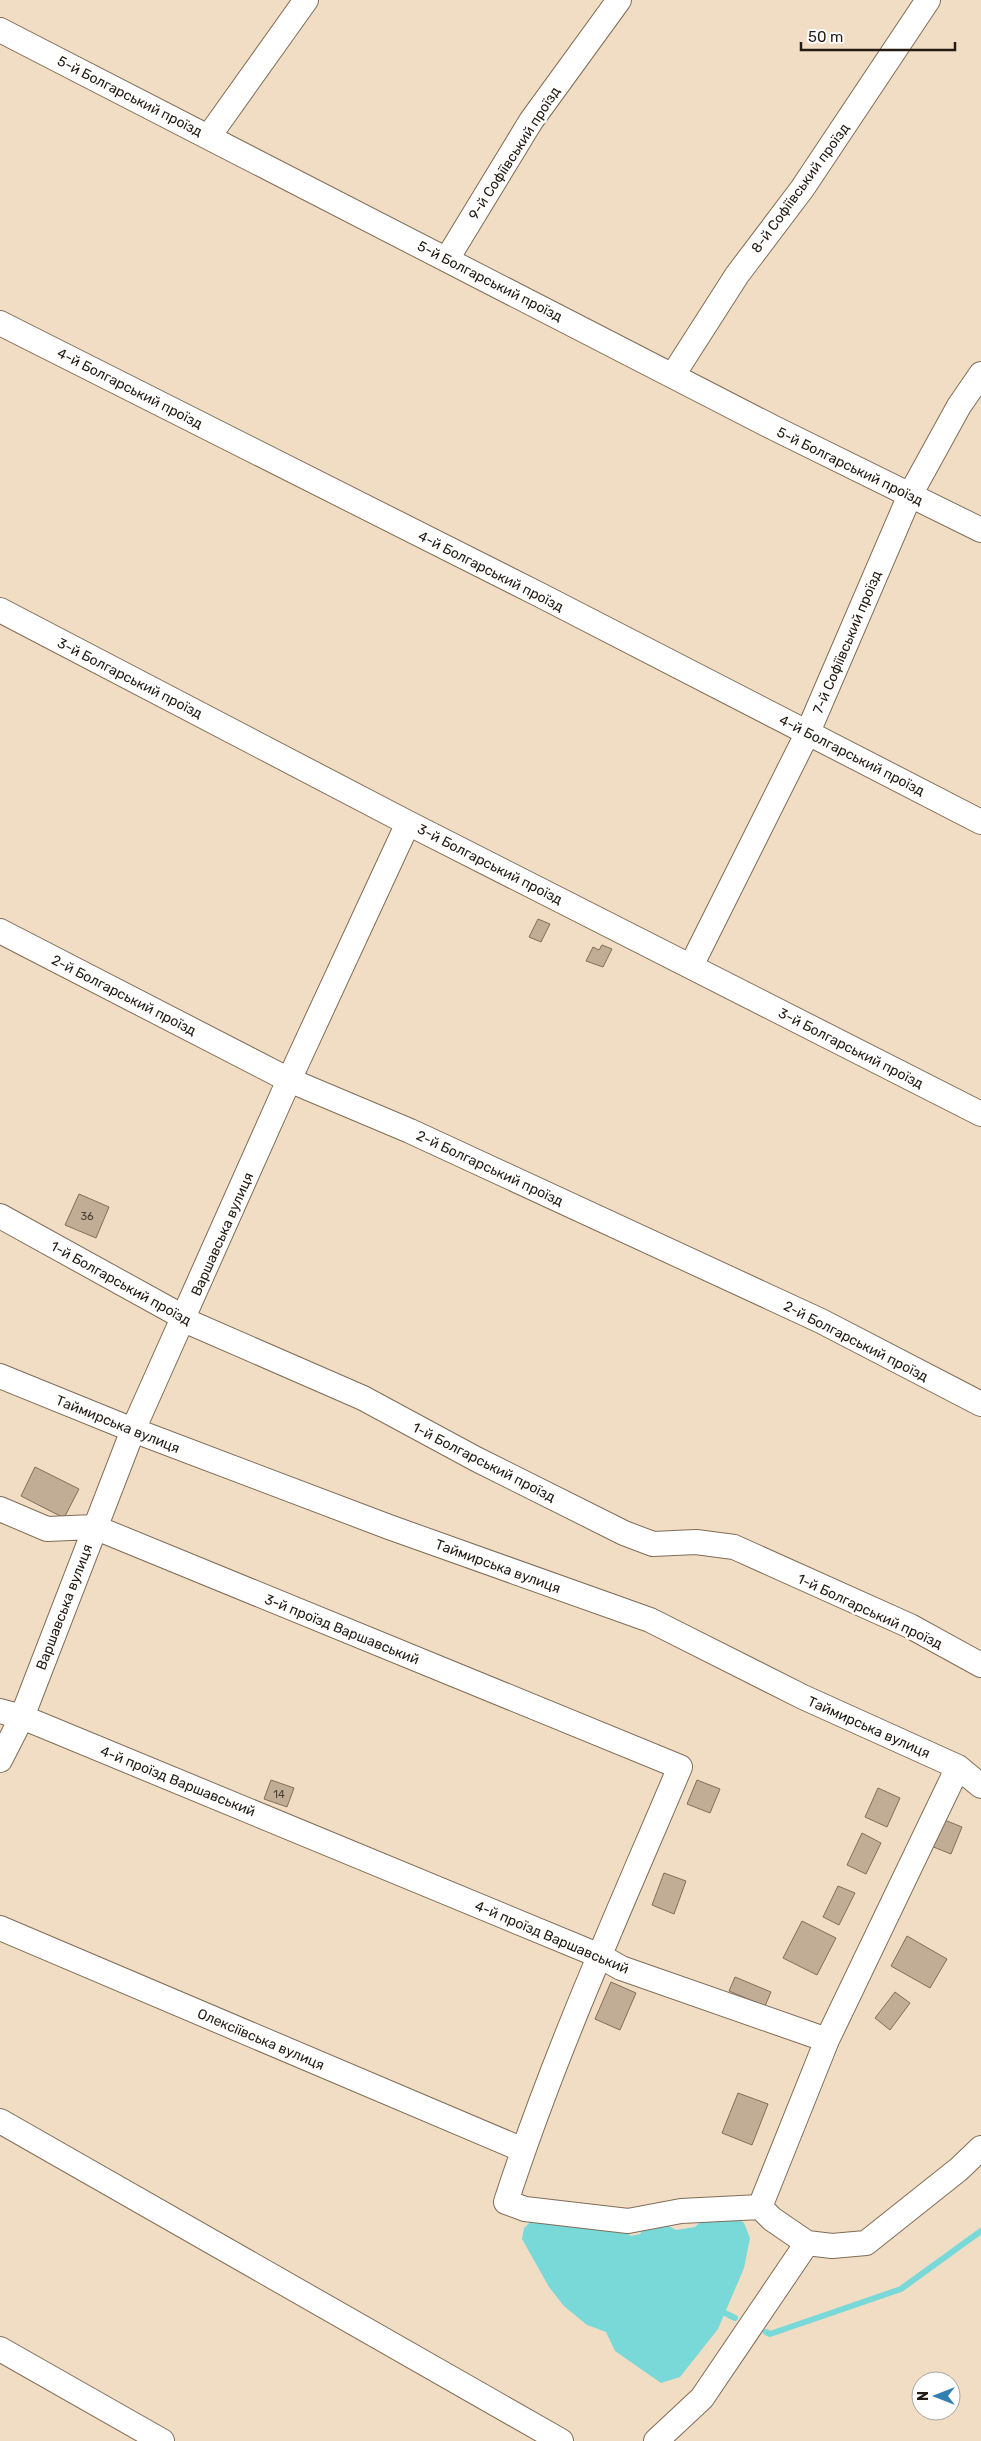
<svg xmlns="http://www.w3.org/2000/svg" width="981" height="2441" viewBox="0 0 981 2441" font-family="Rubik,sans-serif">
  <rect width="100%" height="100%" fill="#f1ddc4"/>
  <path fill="#79d9d9" d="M732,2214L744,2223L750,2238L744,2268L718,2329L680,2377L661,2383L615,2351L606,2332L587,2325L564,2306L549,2287L522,2239L524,2228L537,2216L623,2230L631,2236L640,2234L644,2228L665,2224L676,2230L695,2227L702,2220Z"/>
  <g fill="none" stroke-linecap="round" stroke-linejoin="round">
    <path stroke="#79d9d9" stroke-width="6" d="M725,2313L735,2318
      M766,2332L770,2334L901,2289L981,2231"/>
  </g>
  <path fill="#c1ad96" stroke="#816e58" d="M538,919L550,924L541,942L529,937Z
    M602,945L612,949L603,967L586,961L593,947L599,950Z
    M79,1194L109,1207L96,1238L65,1225Z
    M35,1467L79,1489L64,1518L21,1496Z
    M271,1780L294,1788L287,1807L264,1799Z
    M697,1780L720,1789L710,1813L687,1804Z
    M878,1788L900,1798L887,1827L865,1817Z
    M942,1819L962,1827L951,1854L931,1846Z
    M862,1833L881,1843L866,1874L847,1865Z
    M664,1873L686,1881L674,1914L652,1905Z
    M838,1886L855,1893L839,1925L823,1917Z
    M802,1921L836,1938L817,1975L783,1958Z
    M907,1936L947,1959L930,1988L891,1966Z
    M735,1977L771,1992L765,2006L729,1991Z
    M611,1982L636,1993L620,2030L595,2019Z
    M895,1992L910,2003L890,2030L875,2018Z
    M738,2093L768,2104L752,2145L722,2133Z"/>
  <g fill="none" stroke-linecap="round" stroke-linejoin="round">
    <g stroke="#806d57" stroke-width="26">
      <path id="minor" d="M0,30L772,427L981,530
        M209,136L306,0
        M447,259L531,121L619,0
        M0,323L542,596L981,822
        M673,375L737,275L802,189L928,0
        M0,610L408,823L981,1114
        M0,931L289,1080L410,1131L821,1321L981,1404
        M691,966L808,732L910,495L959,406L981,374
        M0,1216L174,1312L184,1320L363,1398L476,1459L624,1533L653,1544L696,1542L734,1547L910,1626L981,1665
        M0,1376L133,1430L389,1527L650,1620L803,1697L958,1767L981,1786
        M0,1509L47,1529L94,1527L680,1767C619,1911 554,2054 506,2202L525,2209L628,2221L681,2211L760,2207L772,2219L807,2243L832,2246L866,2243L959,2169L981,2148
        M0,1711L22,1717L600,1956L621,1968L827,2040L958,1767
        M0,1760L22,1717L133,1430L289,1080L408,823
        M0,1928L523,2150
        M0,2121L561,2441
        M760,2207L827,2040
        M0,2349L162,2441
        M656,2441L702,2398L807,2243"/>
    </g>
    <use href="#minor" stroke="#fff" stroke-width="24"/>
  </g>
  <g text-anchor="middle" stroke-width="5" stroke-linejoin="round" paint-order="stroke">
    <g font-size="11" fill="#4b4034">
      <text x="87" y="1220">36</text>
      <text x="279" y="1798">14</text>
    </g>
    <g font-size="14" fill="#241c13" stroke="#fff">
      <text transform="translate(130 96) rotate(27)" y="5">5-й Болгарський проїзд</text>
      <text transform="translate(514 153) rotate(-57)" y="5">9-й Софіївський проїзд</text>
      <text transform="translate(800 188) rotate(-54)" y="5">8-й Софіївський проїзд</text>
      <text transform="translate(490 281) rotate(27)" y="5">5-й Болгарський проїзд</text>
      <text transform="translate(130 388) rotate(27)" y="5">4-й Болгарський проїзд</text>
      <text transform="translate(850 466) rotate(26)" y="5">5-й Болгарський проїзд</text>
      <text transform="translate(491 571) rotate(27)" y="5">4-й Болгарський проїзд</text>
      <text transform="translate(847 642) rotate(-67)" y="5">7-й Софіївський проїзд</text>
      <text transform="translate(130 678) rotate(27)" y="5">3-й Болгарський проїзд</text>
      <text transform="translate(852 755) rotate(27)" y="5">4-й Болгарський проїзд</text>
      <text transform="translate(490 864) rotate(27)" y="5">3-й Болгарський проїзд</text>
      <text transform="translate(124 995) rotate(27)" y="5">2-й Болгарський проїзд</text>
      <text transform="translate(851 1048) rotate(27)" y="5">3-й Болгарський проїзд</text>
      <text transform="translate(490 1168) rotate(25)" y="5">2-й Болгарський проїзд</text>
      <text transform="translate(222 1234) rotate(-66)" y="5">Варшавська вулиця</text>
      <text transform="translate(121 1283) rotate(29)" y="5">1-й Болгарський проїзд</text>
      <text transform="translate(856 1341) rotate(27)" y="5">2-й Болгарський проїзд</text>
      <text transform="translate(118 1424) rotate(22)" y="5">Таймирська вулиця</text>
      <text transform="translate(484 1462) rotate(27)" y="5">1-й Болгарський проїзд</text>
      <text transform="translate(498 1566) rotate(20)" y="5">Таймирська вулиця</text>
      <text transform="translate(64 1607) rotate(-69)" y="5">Варшавська вулиця</text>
      <text transform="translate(870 1611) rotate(25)" y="5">1-й Болгарський проїзд</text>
      <text transform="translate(342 1629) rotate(22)" y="5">3-й проїзд Варшавський</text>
      <text transform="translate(869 1727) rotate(24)" y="5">Таймирська вулиця</text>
      <text transform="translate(178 1781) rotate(22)" y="5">4-й проїзд Варшавський</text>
      <text transform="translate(552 1937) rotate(23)" y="5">4-й проїзд Варшавський</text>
      <text transform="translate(261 2039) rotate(23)" y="5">Олексіївська вулиця</text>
    </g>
  </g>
  <g transform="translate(936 2396) rotate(270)"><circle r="24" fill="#ffffff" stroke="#a7a4a1"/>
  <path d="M0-4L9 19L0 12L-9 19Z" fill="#327fb2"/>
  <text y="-8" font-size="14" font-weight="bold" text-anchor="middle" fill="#241c13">N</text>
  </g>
  <path d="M801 42v8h154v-8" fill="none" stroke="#241c13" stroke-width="2.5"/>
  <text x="808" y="42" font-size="15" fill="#241c13" stroke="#ffffff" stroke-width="4" paint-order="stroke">50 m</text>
</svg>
